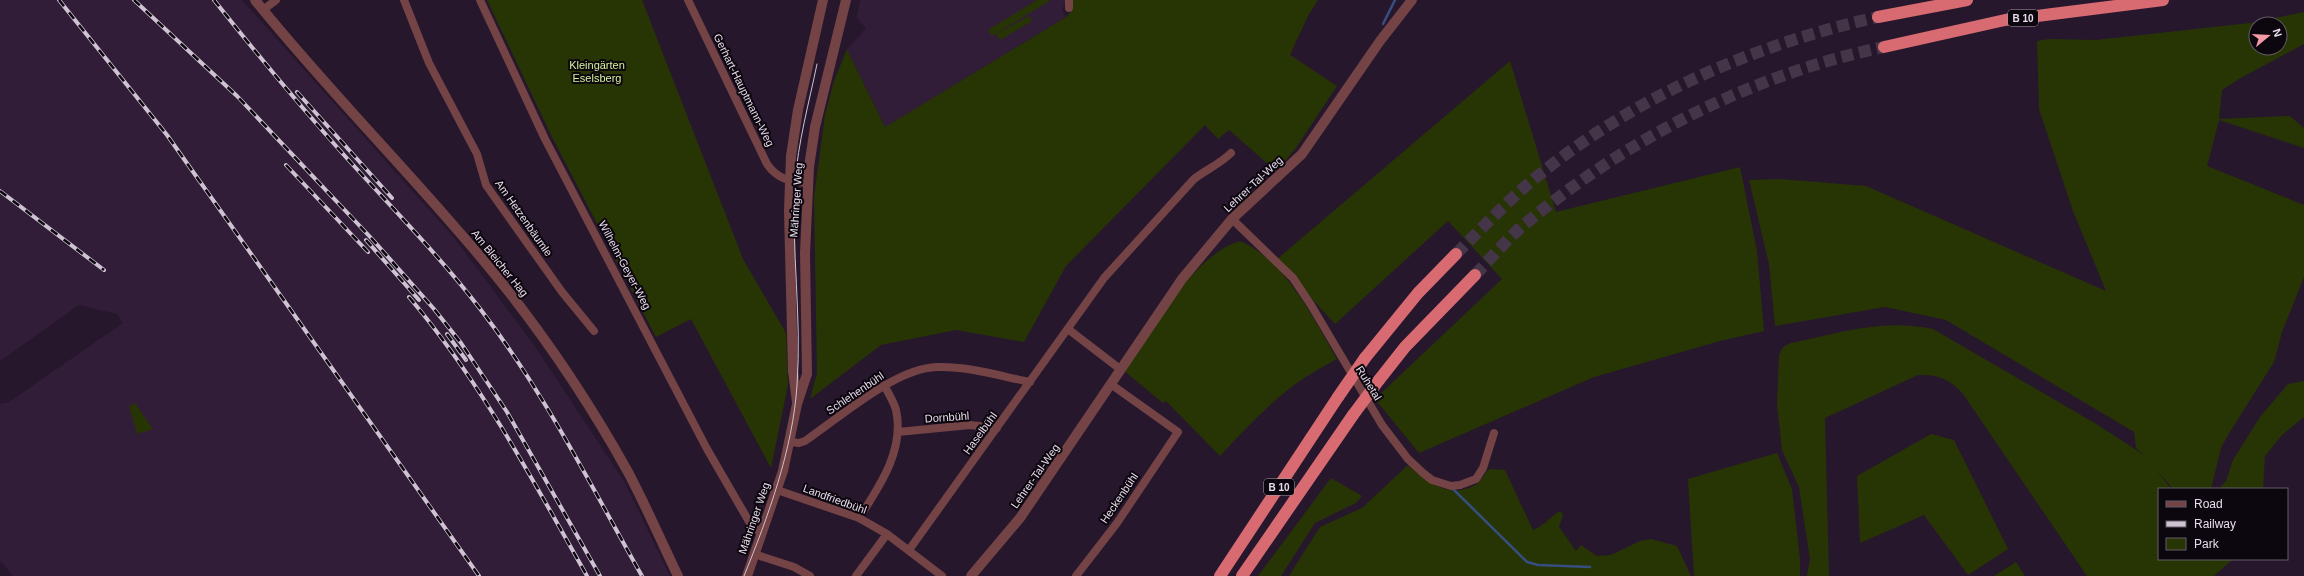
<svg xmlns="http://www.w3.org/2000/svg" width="2304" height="576" viewBox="0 0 2304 576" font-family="Arial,sans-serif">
  <rect width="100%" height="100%" fill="#27172c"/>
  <path fill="#311d38" d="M0,0H242L456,240L536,348L625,483L670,576H13L0,560V404L9,402L123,323L117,314L79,305L0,361Z
    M860,0H1066L1062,10L1066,17L885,127L847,49L866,29L857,17Z"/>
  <path fill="#273504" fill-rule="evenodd" d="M487,0H642L743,259L786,333L788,385L771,468L691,319L656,337L552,137Z
    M1037,0H1051L992,36L988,30Z
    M1073,0H1318L1308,16L1290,55L1337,86L1296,148L1276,171L1229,130L1218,139L1205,125L1066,266L1024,342L956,330L881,345L810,399L817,373L814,197L825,115L834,81L847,49L885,127L1066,17L1073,10Z
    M2304,12V44L2239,79L2222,90L2219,119L2290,116L2304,128V148L2219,120L2207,166L2304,205V277L2282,332L2274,362L2228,435L2221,448L2211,489H2173L2154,466L2171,489H2159V559H2233L2214,576H2087L1963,394C1950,379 1938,374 1918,375L1825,418L1829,576H1807L1810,559L1799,487L1782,450L1777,405L1779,355L1783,347L1791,343C1839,333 1883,318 1933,329L2098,425L2144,455L2136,448L2134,432L1946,320L1885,307L1775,326L1769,264L1749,180L1780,179L1866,186L2106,291L2073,211L2039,109L2037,41L2049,39L2096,40L2250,23ZM2256,24H2280V48H2256Z
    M1029,16L1032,21L1000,40L996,34Z
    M1510,61L1556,212L1740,167L1757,251L1764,331L1720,341L1594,377L1419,453L1375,399L1502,279L1448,221L1335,324L1276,260Z
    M1240,241C1285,260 1314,319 1337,359C1326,365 1315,371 1304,378C1273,399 1246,428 1220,456L1166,401L1163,403L1123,370C1151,331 1194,254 1240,241Z
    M2304,381V417L2282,435L2265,456L2263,489H2219L2226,481L2233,460L2260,417L2288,384Z
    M135,403L153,429L137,434L129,406Z
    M1931,434L1954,440L2008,549L1968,575L1924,515L1860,543L1857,476Z
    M1777,453L1792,489L1800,559V576H1694L1688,479Z
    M1408,465C1426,482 1453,501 1478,483C1483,479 1484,472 1490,469L1505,470L1533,530C1546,525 1551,515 1561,511L1563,515L1559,527L1576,551L1581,545L1597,556L1611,555L1640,541L1651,539L1677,546L1691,576H1289L1320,527L1362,508Z
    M1331,478L1362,496L1356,503L1315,523L1281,576H1258Z
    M2016,562L2025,576H1994Z"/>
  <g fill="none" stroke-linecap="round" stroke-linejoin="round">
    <path stroke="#374e81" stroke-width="2.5" d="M1383,24L1395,0
      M1454,490L1527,562L1538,565L1590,567"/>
    <path stroke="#443549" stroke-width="12" stroke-dasharray="12 6" stroke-linecap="butt" d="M1456,254C1486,224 1515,193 1549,167C1645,92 1760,43 1878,17
      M1475,275C1489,260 1504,243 1519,229C1624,140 1750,75 1884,47"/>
    <path stroke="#734345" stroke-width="8" d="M404,0L429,63L477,154L486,185L562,292L594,331
      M480,0L545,139L707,449L751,525L761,533
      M688,0L767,164C777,179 791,182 808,183
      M1069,8V0
      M263,10L276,0
      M1232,219L1293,278L1311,305L1382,425L1408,459L1423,473L1432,480L1451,486L1460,485L1476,479L1483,468L1494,433
      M1068,329L1120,369
      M898,432L970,425L997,428
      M791,442L799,443L805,441C839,418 895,368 937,367C968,366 1000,376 1030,382
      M777,490L859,518L887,534L942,576
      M859,518C879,487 905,450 896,410C894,402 888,393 884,385
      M909,550L1104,278L1194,179C1207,169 1220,164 1231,153
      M754,554L794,567L810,576
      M856,576L887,534
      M1076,576L1117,523L1178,432L1112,385"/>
    <path stroke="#734345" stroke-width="10" d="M255,0C329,92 413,175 488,266C540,329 588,400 628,472C646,506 661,541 678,576
      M797,402L793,371L789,211L791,156L798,110L823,0
      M747,576L783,471L797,404L807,374L805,253L809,167L815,127L846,0
      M971,576L1020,518L1182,279L1232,219L1302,154L1380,41L1412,0"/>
    <path stroke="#d86a71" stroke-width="12" d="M1878,17L1967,0
      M1884,47L2005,20L2163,0
      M1365,358L1418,293L1456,254
      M1379,380L1405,347L1475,275
      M1220,576L1338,397
      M1242,576L1353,415"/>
    <path stroke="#cfc3d3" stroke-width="1" d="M744,576C768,517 793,449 797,385C802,317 791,250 795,183C798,142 809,103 817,64"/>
    <g stroke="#cfc3d3" stroke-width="4">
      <path id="rail" d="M59,0L167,135L479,576
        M134,0L237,96L373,240L434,309L461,343L507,412L600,576
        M214,0C256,53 299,105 344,155C390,206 439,255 481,310C544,392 591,486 642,576
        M297,92L392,198
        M286,165L368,252
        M0,191L104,270
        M366,240L419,300
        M409,297C481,382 532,479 587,576
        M447,334L466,360"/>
    </g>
    <use href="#rail" stroke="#0c060e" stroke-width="2.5" stroke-dasharray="8" stroke-linecap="butt"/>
    <path stroke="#d86a71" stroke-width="12" d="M1338,397L1365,358
      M1353,415L1379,380"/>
  </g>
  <g text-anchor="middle" stroke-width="4" stroke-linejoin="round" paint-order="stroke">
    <g fill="#0c060e" stroke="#a69ca9" stroke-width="1">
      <rect x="2008" y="10" width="30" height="16" rx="3"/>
      <rect x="1264" y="479" width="30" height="16" rx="3"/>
    </g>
    <g font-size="10" font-weight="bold" fill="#e8ddec">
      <text x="2023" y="22">B 10</text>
      <text x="1279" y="491">B 10</text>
    </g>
    <g font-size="11" fill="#d3f299" stroke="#0c060e">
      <text x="597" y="69">Kleingärten<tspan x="597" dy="13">Eselsberg</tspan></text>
    </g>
    <g font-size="11" fill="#e8ddec" stroke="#0c060e">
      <text transform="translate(744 90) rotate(64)" y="4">Gerhart-Hauptmann-Weg</text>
      <text transform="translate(1253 184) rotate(-43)" y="4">Lehrer-Tal-Weg</text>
      <text transform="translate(796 200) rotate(-86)" y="4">Mähringer Weg</text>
      <text transform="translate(524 218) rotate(55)" y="4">Am Hetzenbäumle</text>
      <text transform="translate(500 263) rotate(51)" y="4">Am Bleicher Hag</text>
      <text transform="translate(625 265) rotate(62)" y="4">Wilhelm-Geyer-Weg</text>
      <text transform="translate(1369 383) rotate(58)" y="4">Ruhetal</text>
      <text transform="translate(855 393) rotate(-34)" y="4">Schlehenbühl</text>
      <text transform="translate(947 417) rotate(-4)" y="4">Dornbühl</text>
      <text transform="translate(980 433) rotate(-54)" y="4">Haselbühl</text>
      <text transform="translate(1035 476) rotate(-55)" y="4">Lehrer-Tal-Weg</text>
      <text transform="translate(1119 498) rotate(-56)" y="4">Heckenbühl</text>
      <text transform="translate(835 499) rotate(20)" y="4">Landfriedbühl</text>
      <text transform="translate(754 518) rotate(-71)" y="4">Mähringer Weg</text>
    </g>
  </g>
  <rect x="2158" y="488" width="130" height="72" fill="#0c060e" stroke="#645c67"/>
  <rect x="2166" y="501" width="20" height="6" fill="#734345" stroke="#645c67"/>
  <text x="2194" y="508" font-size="12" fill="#e8ddec">Road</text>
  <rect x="2166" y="521" width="20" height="6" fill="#cfc3d3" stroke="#645c67"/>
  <text x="2194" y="528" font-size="12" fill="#e8ddec">Railway</text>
  <rect x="2166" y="538" width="20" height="12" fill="#273504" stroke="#645c67"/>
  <text x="2194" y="548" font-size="12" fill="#e8ddec">Park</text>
  <g transform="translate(2268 36) rotate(72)"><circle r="19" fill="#0c060e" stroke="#645c67"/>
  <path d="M0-3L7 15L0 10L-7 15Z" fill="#f49aa4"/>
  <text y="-6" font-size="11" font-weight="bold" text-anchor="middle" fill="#e8ddec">N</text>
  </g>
</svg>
